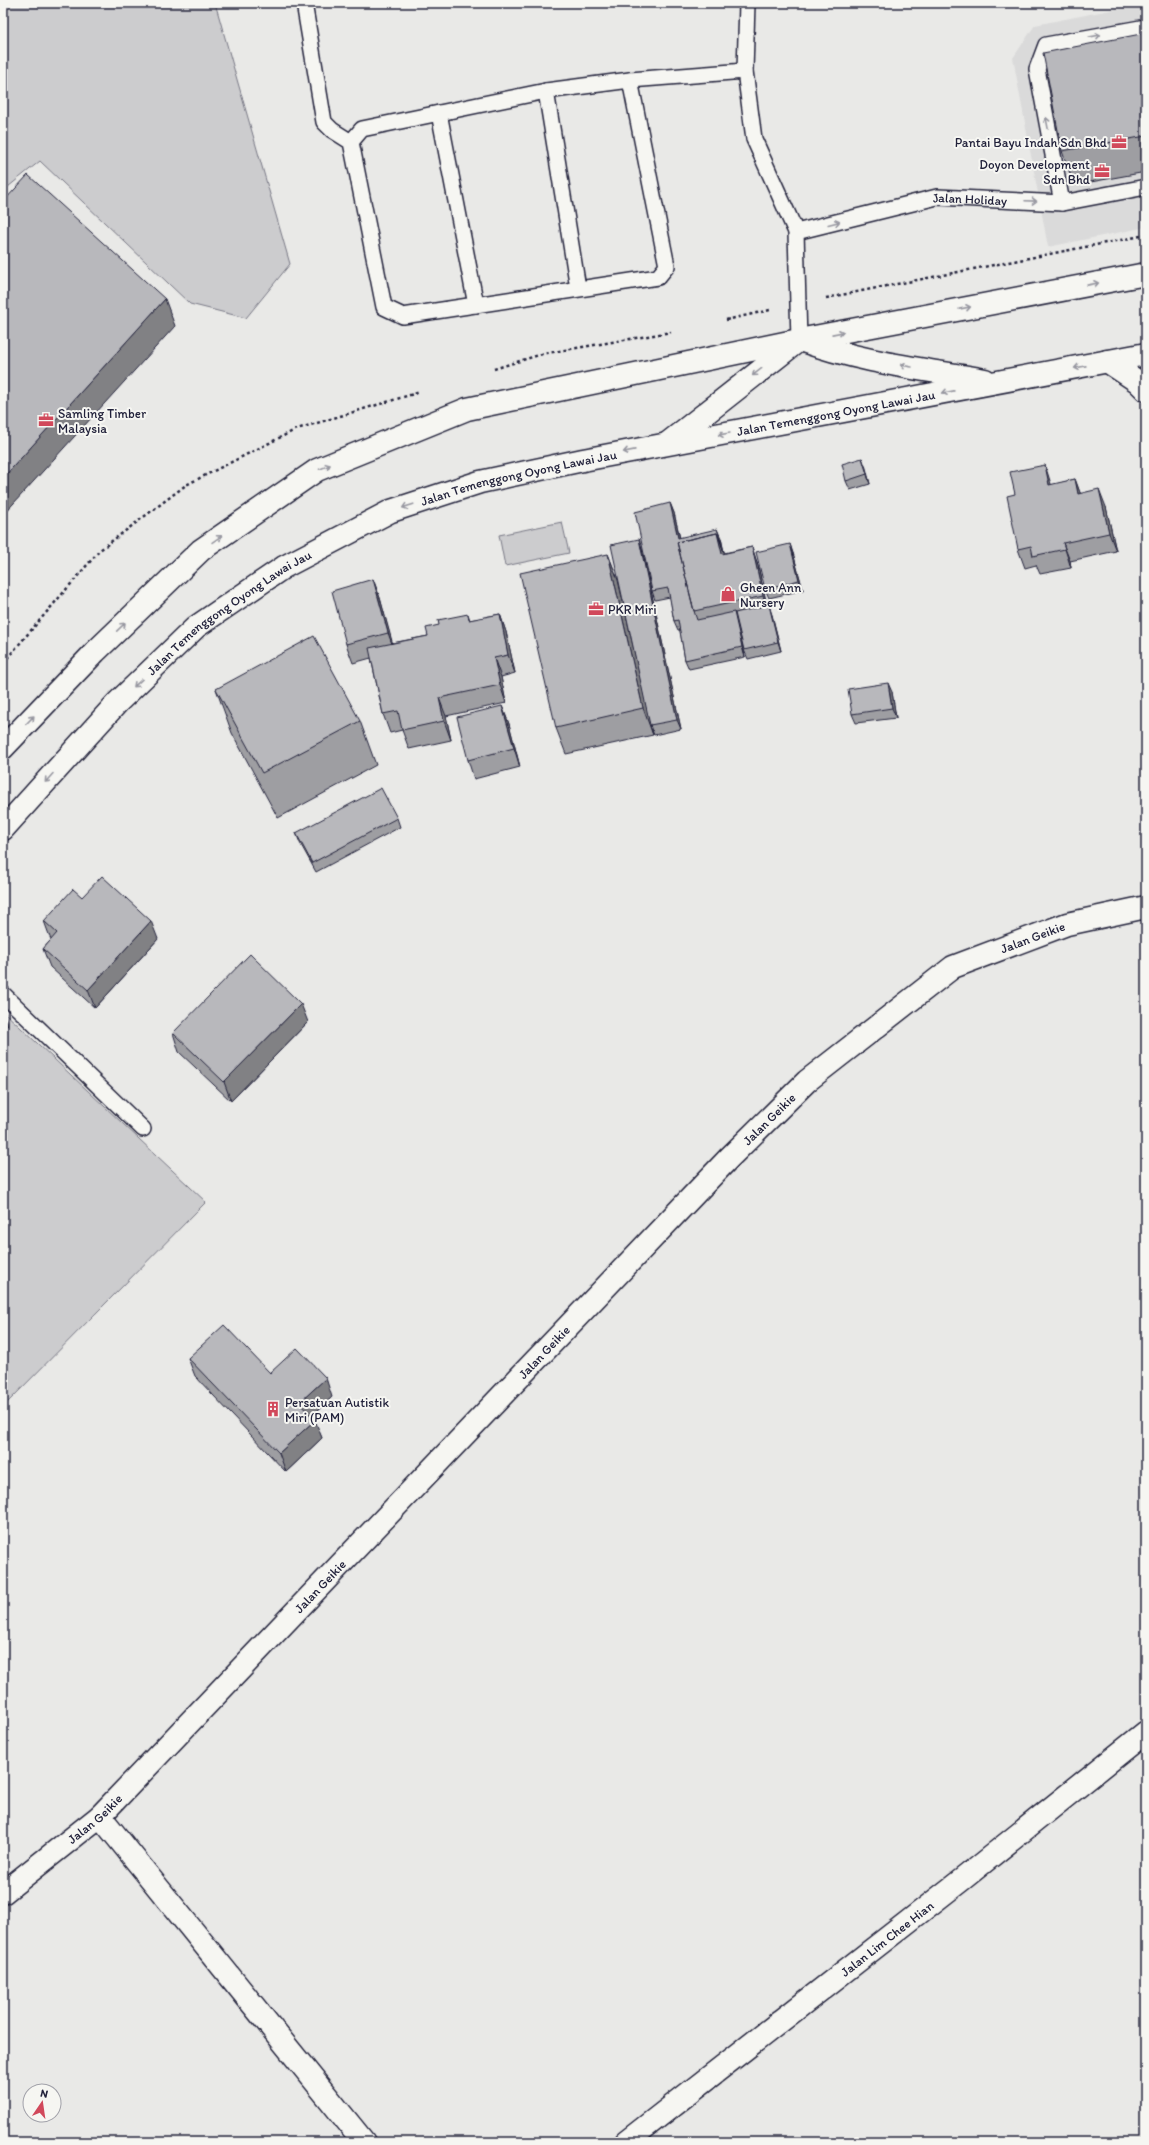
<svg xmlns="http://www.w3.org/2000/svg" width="1149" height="2145" viewBox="0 0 1149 2145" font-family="Itim,sans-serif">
  <rect width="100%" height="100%" fill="#e9e9e7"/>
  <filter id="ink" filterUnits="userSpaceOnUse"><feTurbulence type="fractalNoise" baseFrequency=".025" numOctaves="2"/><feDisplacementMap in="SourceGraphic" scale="8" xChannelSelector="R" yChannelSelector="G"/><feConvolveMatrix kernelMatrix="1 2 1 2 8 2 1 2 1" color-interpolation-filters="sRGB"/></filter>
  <g filter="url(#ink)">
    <path fill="#dadada" d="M1146,3V227L1048,247L1013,58L1035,25Z"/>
    <path fill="#ccccce" stroke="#777784" d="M3,3H215L290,264L246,318L190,304L40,161L3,191Z
      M562,522L569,553L505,566L499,535Z
      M3,1011L206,1202L3,1407Z"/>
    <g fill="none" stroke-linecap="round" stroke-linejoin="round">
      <g stroke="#22223b" stroke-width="18">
        <g id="lane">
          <path d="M304,3L324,122L332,130L351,142L384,307L403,316L658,277L667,266L630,80"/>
          <path d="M747,3L745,71L754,139L796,232L799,340"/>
          <path d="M546,91L578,288"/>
          <path d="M439,113L476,305"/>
          <path d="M351,142L362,129L546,91L630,80L745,71"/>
          <path d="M1062,203L1037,69L1046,45L1146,27"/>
          <path id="s1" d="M796,232L937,197L1062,203L1146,187"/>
          <path d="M3,994L143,1129"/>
        </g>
      </g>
      <g stroke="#22223b" stroke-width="25">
        <g id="street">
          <path d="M1107,361L1137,381L1146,390"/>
          <path d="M100,1816L364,2142"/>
          <path id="s2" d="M3,1893L100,1816L729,1158L807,1081L953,967L1067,924L1146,907"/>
          <path id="s3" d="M626,2142L964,1878L1146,1732"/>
        </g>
      </g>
      <g stroke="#22223b" stroke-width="25">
        <g id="primary">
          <path d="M800,340C860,362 923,369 985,380"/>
          <path d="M668,443L794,344"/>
          <path d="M3,748L95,652L201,550L317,470L467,409L799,340L1146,274"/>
          <path id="s4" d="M3,829L117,703L196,627L284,567L391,511L480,482L583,460L1146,354"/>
        </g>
      </g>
      <path stroke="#22223b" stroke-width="2.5" stroke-dasharray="3 3" stroke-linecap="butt" d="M826,298L1146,235
        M726,320L770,310
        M494,369L542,354L671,332
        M3,663L100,550L186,485L297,429L420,392"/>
      <use href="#lane" stroke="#f6f6f2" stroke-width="15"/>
      <use href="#street" stroke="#f6f6f2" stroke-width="22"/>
      <use href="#primary" stroke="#f6f6f2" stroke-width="22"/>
    </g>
    <path fill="#9e9ea2" stroke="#22223b" d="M1146,33V172L1074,185L1062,151Z
      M862,458L870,484L850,490L846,481Z
      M1075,479L1080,493L1106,507L1116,551L1070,561L1071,568L1040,574L1036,565L1025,568L1018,549L1015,494L1052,485Z
      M670,503L674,513L680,538H721L724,553L752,547L758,566L767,605L772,615L781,651L748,659L744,650L739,628L745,657L689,669L685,660L680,630H678L674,621L670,597L655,600L652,591Z
      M639,539L642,549L681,729L654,735L652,730L653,735L566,754L556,728L608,554L618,580L636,661Z
      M793,553L803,590L769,598L765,589Z
      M373,579L380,598L392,643L428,636L439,625L468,614L470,620L500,614L506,632L515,673L501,677L506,703L446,716L451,740L409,749L402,730L390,733L383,714L371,658L353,663L346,644Z
      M216,689L360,721L376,765L278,818L232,733Z
      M892,692L896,718L856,723L852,714Z
      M502,706L509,724L520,767L474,779L468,760Z
      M397,818L400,827L316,872L300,843L296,833Z
      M44,921L158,939L95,1008L50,967L43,949L51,940Z
      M308,1022L231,1101L179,1052L173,1033Z
      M188,1358L270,1373L332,1397L312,1416L322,1438L286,1472L195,1376Z"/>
    <path fill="#818184" stroke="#22223b" d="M165,299L175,326L3,515V478Z
      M862,458L866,468L870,484L867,474Z
      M1045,465L1051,484L1056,504L1049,485Z
      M1075,479L1082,498L1078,494Z
      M1099,489L1106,507L1116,551L1109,533Z
      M670,503L674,513L682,548L678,538Z
      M717,529L721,538L724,552L721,542Z
      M717,533L724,552L729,572L722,554Z
      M639,539L642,549L681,729L677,720Z
      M1063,543L1070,561L1071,568L1065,549Z
      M790,544L793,553L803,590L799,580Z
      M752,547L758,566L769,615L763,596Z
      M608,554L618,580L651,725H650L653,735L643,708Z
      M373,579L380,598L395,652L388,633Z
      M769,605L772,615L781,651L778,642Z
      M734,612L738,622L745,657L742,647Z
      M500,614L506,632L515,673L508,655Z
      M494,658L501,677L506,703L500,685Z
      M888,683L892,692L896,718L892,708Z
      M439,698L446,716L451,740L444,721Z
      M502,706L509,724L520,767L514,748Z
      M151,921L158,939L95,1008L88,990Z
      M301,1004L308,1022L231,1101L224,1082Z
      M3,1011L8,1025L3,1030Z
      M326,1378L332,1397L306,1421L299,1403Z
      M315,1420L322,1438L286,1472L279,1453Z"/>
    <path fill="#b8b8bc" stroke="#22223b" d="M1146,33V136L1062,151L1043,53Z
      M28,175L165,299L3,478V202Z
      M862,458L867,474L846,481L842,464Z
      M1045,465L1049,485L1075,479L1078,494L1099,489L1109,533L1063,543L1065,549L1033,556L1031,546L1018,549L1007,496L1015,494L1010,472Z
      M670,503L678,538L717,529L721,542L717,533L677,542L694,611L697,620L734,612L742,647L685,660L678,620L674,621L668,588L652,591L635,512Z
      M717,533L722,554L752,547L763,596L694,611L677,542Z
      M639,539L677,720L650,725L611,545Z
      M790,544L799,580L765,589L756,552Z
      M608,554L643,708L556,728L520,573Z
      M373,579L388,633L346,644L332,591Z
      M769,605L778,642L744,650L735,613Z
      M468,614L469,620L500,614L508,655L494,658L500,685L439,698L444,721L402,730L398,711L383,714L369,648L428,636L426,628L439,625L438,620Z
      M314,636L360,721L262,773L216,689Z
      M888,683L892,708L852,714L848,689Z
      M502,706L514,748L468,760L457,717Z
      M381,788L397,818L312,863L296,833Z
      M102,876L151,921L88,990L43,949L57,933L44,921L73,889L82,897Z
      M250,954L301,1004L224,1082L173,1033Z
      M224,1325L270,1373L297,1348L326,1378L299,1403L315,1420L279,1453L188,1358Z"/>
    <defs><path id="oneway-shaft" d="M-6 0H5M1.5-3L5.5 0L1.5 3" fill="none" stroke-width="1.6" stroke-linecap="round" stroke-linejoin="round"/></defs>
    <g stroke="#9797a0">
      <use href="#oneway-shaft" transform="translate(1095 36) rotate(-11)"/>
      <use href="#oneway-shaft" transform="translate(1047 123) rotate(-101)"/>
      <use href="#oneway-shaft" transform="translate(1031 201) rotate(2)"/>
      <use href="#oneway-shaft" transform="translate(834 223) rotate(-14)"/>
      <use href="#oneway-shaft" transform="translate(1093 284) rotate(-11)"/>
      <use href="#oneway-shaft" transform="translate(965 308) rotate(-11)"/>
      <use href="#oneway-shaft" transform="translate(838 333) rotate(-11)"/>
      <use href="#oneway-shaft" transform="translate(906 366) rotate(-170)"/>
      <use href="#oneway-shaft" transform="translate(1080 367) rotate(169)"/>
      <use href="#oneway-shaft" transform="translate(757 372) rotate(142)"/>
      <use href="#oneway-shaft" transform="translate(948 392) rotate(169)"/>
      <use href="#oneway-shaft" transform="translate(724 434) rotate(170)"/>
      <use href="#oneway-shaft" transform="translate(629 451) rotate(169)"/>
      <use href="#oneway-shaft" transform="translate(325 467) rotate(-22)"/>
      <use href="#oneway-shaft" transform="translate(408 506) rotate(162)"/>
      <use href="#oneway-shaft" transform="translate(217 539) rotate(-35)"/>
      <use href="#oneway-shaft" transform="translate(121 627) rotate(-44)"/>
      <use href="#oneway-shaft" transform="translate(138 683) rotate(137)"/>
      <use href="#oneway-shaft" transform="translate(30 720) rotate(-46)"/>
      <use href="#oneway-shaft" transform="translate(49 778) rotate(132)"/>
    </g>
  </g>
  <defs>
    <g id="office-bare" transform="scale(1.2)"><path d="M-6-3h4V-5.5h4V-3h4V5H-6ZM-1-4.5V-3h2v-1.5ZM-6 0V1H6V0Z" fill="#d1495b" stroke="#f6f6f2" stroke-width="2.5" paint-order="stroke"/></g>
    <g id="shop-bare" transform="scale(1.2)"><path d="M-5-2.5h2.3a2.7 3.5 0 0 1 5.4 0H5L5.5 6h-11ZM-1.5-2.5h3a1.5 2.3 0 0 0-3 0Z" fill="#d1495b" stroke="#f6f6f2" stroke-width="2.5" paint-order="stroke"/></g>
    <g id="building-bare" transform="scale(1.2)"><path d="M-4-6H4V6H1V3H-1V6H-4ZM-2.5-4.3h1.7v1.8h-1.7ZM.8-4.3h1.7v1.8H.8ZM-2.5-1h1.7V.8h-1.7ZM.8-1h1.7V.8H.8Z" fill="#d1495b" stroke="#f6f6f2" stroke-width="2.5" paint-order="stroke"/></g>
  </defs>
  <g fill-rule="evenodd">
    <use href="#office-bare" x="1119" y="142"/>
    <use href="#office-bare" x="1102" y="171"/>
    <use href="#office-bare" x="46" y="420"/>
    <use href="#shop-bare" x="728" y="594"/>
    <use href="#office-bare" x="596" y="609"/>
    <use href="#building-bare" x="273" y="1409"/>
  </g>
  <g text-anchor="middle" stroke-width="4" stroke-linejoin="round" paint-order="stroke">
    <g font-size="13" fill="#22223b" stroke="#f6f6f2" text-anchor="start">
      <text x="1107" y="147" text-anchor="end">Pantai Bayu Indah Sdn Bhd</text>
      <text x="1090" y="169" text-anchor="end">Doyon Development<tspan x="1090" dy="15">Sdn Bhd</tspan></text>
      <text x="58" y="418">Samling Timber<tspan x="58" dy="15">Malaysia</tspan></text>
      <text x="740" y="592">Gheen Ann<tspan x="740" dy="15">Nursery</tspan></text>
      <text x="608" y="614">PKR Miri</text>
      <text x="285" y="1407">Persatuan Autistik<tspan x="285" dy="15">Miri (PAM)</tspan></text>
    </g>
    <g font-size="13" fill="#22223b" stroke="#f6f6f2">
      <text dy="5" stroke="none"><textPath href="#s1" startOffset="178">Jalan Holiday</textPath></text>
      <text dy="5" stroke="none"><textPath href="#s4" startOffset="963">Jalan Temenggong Oyong Lawai Jau</textPath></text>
      <text dy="5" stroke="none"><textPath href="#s4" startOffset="639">Jalan Temenggong Oyong Lawai Jau</textPath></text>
      <text dy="5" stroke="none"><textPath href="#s4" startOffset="315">Jalan Temenggong Oyong Lawai Jau</textPath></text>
      <text dy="5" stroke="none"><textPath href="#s2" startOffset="1414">Jalan Geikie</textPath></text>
      <text dy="5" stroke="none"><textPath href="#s2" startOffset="1090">Jalan Geikie</textPath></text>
      <text dy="5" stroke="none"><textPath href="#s2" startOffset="766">Jalan Geikie</textPath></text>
      <text dy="5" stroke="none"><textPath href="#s2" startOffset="442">Jalan Geikie</textPath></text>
      <text dy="5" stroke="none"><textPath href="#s2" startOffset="118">Jalan Geikie</textPath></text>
      <text dy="5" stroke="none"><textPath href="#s3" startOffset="331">Jalan Lim Chee Hian</textPath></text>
    </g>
  </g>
  <rect width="1149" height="2145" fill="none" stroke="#f6f6f2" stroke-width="16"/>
  <rect x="8" y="8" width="1133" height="2129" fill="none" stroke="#22223b" stroke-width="1.5" filter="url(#ink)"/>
  <g transform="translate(42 2103) rotate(13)"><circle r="19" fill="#f6f6f2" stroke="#a1a1a9"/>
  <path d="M0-3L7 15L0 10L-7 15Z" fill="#d1495b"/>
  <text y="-6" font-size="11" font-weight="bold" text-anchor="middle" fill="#22223b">N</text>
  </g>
</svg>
